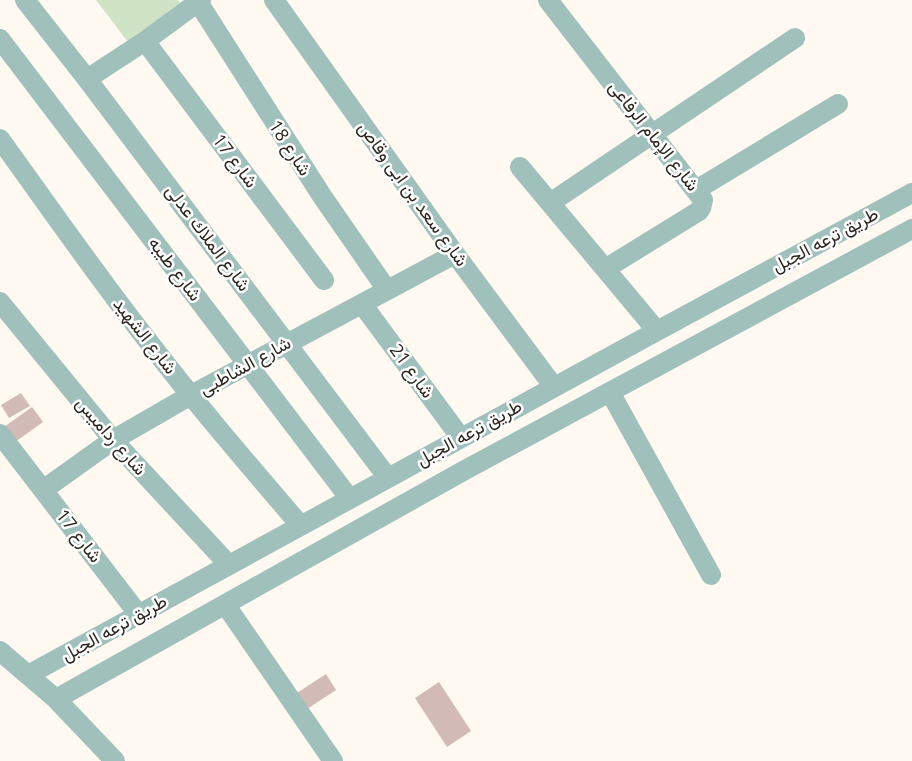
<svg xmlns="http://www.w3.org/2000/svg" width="912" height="761" viewBox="0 0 912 761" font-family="'Open Sans',Vazirmatn,sans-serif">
  <rect width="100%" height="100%" fill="#fff9f1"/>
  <path fill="#cee4c4" d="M96,0H178L180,3L128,42Z"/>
  <path fill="#d2bab6" d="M21,393L30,406L9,418L1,405Z
    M32,407L43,422L15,442L4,427Z
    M326,674L336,690L307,709L297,693Z
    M439,682L471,731L447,747L415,698Z"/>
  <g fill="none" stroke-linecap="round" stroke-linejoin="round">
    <path stroke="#a0c0bc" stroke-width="20" d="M25,0L87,79L388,478
      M274,0L455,254L554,387
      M548,0L703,200L701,208L699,211L605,269
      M198,2L322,196L387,290
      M0,39L350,499
      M145,41L324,280
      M87,79L145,41L201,0
      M0,139C47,204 92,269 141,332C192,399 246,462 301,526
      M520,167L657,331
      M696,190L838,104
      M550,203L795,38
      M0,302L113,440L229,565
      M362,304L461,438
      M610,392L711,575
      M0,434L139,615
      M43,490L113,440L191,395L455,254
      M225,604L333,761
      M0,651L56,699L115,761
      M28,675L657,331L912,193
      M56,699L465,470L912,229"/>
  </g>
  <g text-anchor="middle" stroke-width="5" stroke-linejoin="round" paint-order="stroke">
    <g font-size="18" fill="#2c261f" stroke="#fff">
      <text transform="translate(654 136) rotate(52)" y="6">شارع الإمام الرفاعى</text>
      <text transform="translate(290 148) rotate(57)" y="6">شارع 18</text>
      <text transform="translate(235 161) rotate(53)" y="6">شارع 17</text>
      <text transform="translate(413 194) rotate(54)" y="6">شارع سعد بن ابى وقاص</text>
      <text transform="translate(208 238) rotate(53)" y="6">شارع الملاك عدلى</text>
      <text transform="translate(825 240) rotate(-28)" y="6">طريق ترعه الجبل</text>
      <text transform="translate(175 269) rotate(53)" y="6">شارع طيبه</text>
      <text transform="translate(145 336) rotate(52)" y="6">شارع الشهيد</text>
      <text transform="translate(245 366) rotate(-29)" y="6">شارع الشاطبى</text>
      <text transform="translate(412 371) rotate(54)" y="6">شارع 21</text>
      <text transform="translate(469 433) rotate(-29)" y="6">طريق ترعه الجبل</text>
      <text transform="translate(111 436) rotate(49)" y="6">شارع رداميس</text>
      <text transform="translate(79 536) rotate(52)" y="6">شارع 17</text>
      <text transform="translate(114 628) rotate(-29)" y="6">طريق ترعه الجبل</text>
    </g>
  </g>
</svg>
